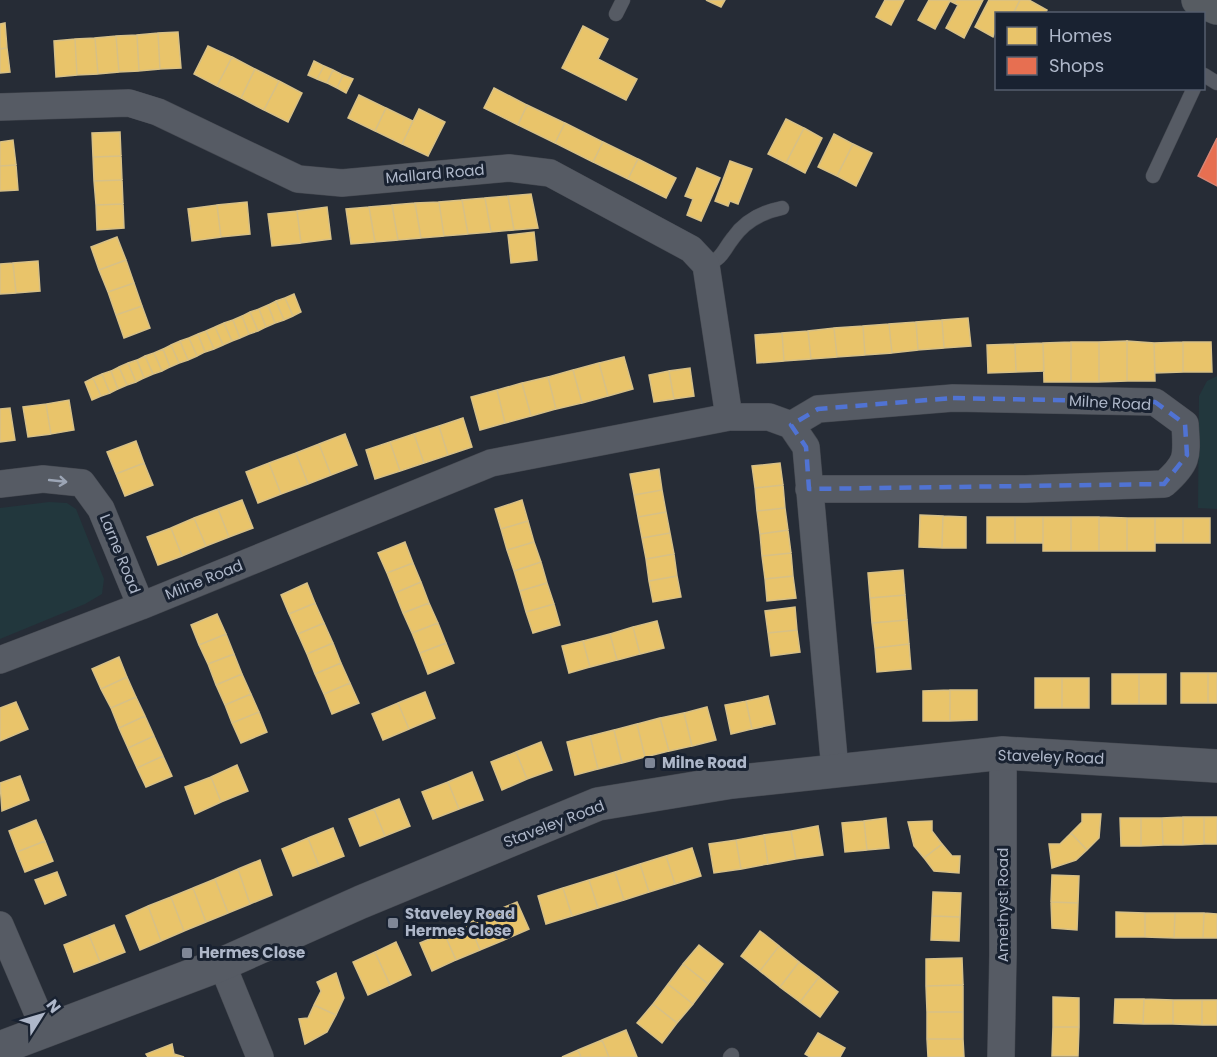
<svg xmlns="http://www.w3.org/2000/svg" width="1217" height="1057" viewBox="0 0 1217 1057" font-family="Poppins,sans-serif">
  <rect width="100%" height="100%" fill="#262c36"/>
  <path fill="#22373d" d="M1217,376V509L1198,508L1199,396L1207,381Z
    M49,502L67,503L76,509L104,579L102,594L85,604L0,639V508Z"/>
  <path fill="#e9c46a" stroke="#d7c086" stroke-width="1.5" d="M706,0H725L721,7Z
    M885,0H904L891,25L876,17Z
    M929,0H956L954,3L950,1L935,29L918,20Z
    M956,0H983L964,38L946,28L958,5L954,3Z
    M989,0H1020L1013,14H996V29L993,37L975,27Z
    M1020,0H1029L1047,10L1045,14H1013Z
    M5,23L7,48L0,49V24Z
    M583,26L608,39L598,59L637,79L626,100L562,68Z
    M178,32L181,68L160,69L158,33Z
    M158,33L160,69L139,71L137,35Z
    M137,35L139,71L119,72L116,36Z
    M116,36L119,72L98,74L95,38Z
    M95,38L98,74L77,75L75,39Z
    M75,39L77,75L56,77L54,41Z
    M208,46L232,57L217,86L194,74Z
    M7,48L10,72L0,73V49Z
    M232,57L255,69L241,98L217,86Z
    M314,61L324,66L317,79L308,75Z
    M324,66L333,70L327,83L317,79Z
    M255,69L279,81L264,110L241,98Z
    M333,70L343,75L337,88L327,83Z
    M343,75L353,79L346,93L337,88Z
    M279,81L302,93L288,122L264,110Z
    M494,88L527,105L518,125L484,108Z
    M359,95L386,108L375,131L348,118Z
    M527,105L565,123L555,143L518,125Z
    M386,108L413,121L402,144L375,131Z
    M419,109L445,122L428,156L402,144Z
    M786,119L804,128L786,163L768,154Z
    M565,123L603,142L593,162L555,143Z
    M804,128L822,138L805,173L786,163Z
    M120,132L121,156L93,157L92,133Z
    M834,134L853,144L837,176L818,167Z
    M13,140L16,165L0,166V142Z
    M603,142L638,159L628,179L593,162Z
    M853,144L872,153L856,186L837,176Z
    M121,156L122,180L94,181L93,157Z
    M638,159L676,178L666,198L628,179Z
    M730,161L752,169L738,204L730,201L728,206L715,201Z
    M16,165L18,190L0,191V166Z
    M697,168L720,178L701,221L687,215L693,199L685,196Z
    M122,180L123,204L96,205L94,181Z
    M531,194L538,228L514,230L508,196Z
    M508,196L514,230L491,232L485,198Z
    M485,198L491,232L468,234L462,200Z
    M462,200L468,234L444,236L439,202Z
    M247,202L250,234L221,237L217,205Z
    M439,202L444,236L421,238L415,203Z
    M415,203L421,238L398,240L392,205Z
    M123,204L124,228L97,230L96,205Z
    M217,205L221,237L192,241L188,209Z
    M392,205L398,240L375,242L369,207Z
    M327,207L331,239L301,243L297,211Z
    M369,207L375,242L351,244L346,209Z
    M297,211L301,243L272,246L268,214Z
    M534,232L537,260L511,263L508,235Z
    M117,237L126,260L99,270L91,247Z
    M126,260L134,283L108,292L99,270Z
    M38,261L40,291L16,293L13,263Z
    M13,263L16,293L0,294V264Z
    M134,283L142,306L116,315L108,292Z
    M294,294L301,312L293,316L285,298Z
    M285,298L293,316L284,320L276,301Z
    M276,301L284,320L275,323L268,305Z
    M268,305L275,323L266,327L259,309Z
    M142,306L150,328L124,338L116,315Z
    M259,309L266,327L258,331L250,312Z
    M250,312L258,331L249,334L242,316Z
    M242,316L249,334L240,338L233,320Z
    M968,318L971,346L944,348L942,320Z
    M233,320L240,338L232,341L224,323Z
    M942,320L944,348L918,350L916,322Z
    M916,322L918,350L892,353L889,324Z
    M224,323L232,341L223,345L215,327Z
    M889,324L892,353L865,355L863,326Z
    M863,326L865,355L837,357L834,328Z
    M215,327L223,345L214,349L206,331Z
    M834,328L837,357L811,359L808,331Z
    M206,331L214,349L205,352L198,334Z
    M808,331L811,359L784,361L782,333Z
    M782,333L784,361L757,363L755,335Z
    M198,334L205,352L197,356L189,338Z
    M189,338L197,356L188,360L180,341Z
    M180,341L188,360L179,363L171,345Z
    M1127,341V381L1099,382V342Z
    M1127,341L1154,343L1155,381H1127Z
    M1071,342H1099V382H1071Z
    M1071,342V382H1044L1043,343Z
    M1183,342V372L1155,373L1154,343Z
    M1183,342H1211L1212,372H1183Z
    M1043,343L1044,371L1016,372L1015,344Z
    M1015,344L1016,372L988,373L987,345Z
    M171,345L179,363L170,367L163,349Z
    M163,349L170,367L162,371L154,353Z
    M154,353L162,371L153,374L145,356Z
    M145,356L153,374L144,378L137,360Z
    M624,357L633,389L608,396L599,363Z
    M137,360L144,378L136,382L128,363Z
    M128,363L136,382L127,385L119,367Z
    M599,363L608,396L582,403L573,370Z
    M119,367L127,385L118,389L111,371Z
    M690,368L694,396L674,399L669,371Z
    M573,370L582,403L556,409L548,377Z
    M111,371L118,389L110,393L102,374Z
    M669,371L674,399L654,402L649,375Z
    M102,374L110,393L101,396L93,378Z
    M548,377L556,409L531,416L522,383Z
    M93,378L101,396L92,400L85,382Z
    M522,383L531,416L505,423L497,390Z
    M497,390L505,423L480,430L471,397Z
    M69,400L74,430L51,434L46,404Z
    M46,404L51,434L28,437L23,407Z
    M10,408L15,440L0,442V409Z
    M463,418L472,447L448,455L439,426Z
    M439,426L448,455L424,463L414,434Z
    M345,434L357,465L331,475L319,444Z
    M414,434L424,463L400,471L390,442Z
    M136,441L144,463L116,474L107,452Z
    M390,442L400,471L375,479L366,450Z
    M319,444L331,475L308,484L296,453Z
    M296,453L308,484L281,494L269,463Z
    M144,463L153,485L125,496L116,474Z
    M269,463L281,494L258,503L246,472Z
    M780,463L783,485L755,488L752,466Z
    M659,469L662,490L634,495L630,474Z
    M783,485L785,508L757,511L755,488Z
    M662,490L666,512L638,517L634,495Z
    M242,500L253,528L229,537L218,509Z
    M522,500L528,521L501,529L495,509Z
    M785,508L788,530L760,534L757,511Z
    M218,509L229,537L206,546L194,518Z
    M666,512L670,533L642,538L638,517Z
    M920,515L943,516L942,548L919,547Z
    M943,516L966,517V548H942Z
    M987,517H1015V543H987Z
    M1015,517H1043V543H1015Z
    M1043,517H1071V551H1043Z
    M1071,517H1099V551H1071Z
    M1099,517L1127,518V551H1099Z
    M194,518L206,546L182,556L171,528Z
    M1127,518H1155V551H1127Z
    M1155,518H1183V543H1155Z
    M1183,518H1210V543H1183Z
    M528,521L534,542L507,550L501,529Z
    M171,528L182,556L158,565L147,537Z
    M788,530L791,553L762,556L760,534Z
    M670,533L674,554L646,559L642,538Z
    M405,542L413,563L387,573L378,553Z
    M534,542L541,562L514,571L507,550Z
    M791,553L793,576L765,579L762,556Z
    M674,554L677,576L649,581L646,559Z
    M541,562L547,583L520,591L514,571Z
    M413,563L421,582L395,593L387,573Z
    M903,570L905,595L870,598L868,573Z
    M677,576L681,597L653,602L649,581Z
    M793,576L796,598L767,601L765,579Z
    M421,582L429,603L403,613L395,593Z
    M307,583L315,603L289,614L281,595Z
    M547,583L554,604L526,612L520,591Z
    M905,595L907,620L872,623L870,598Z
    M315,603L324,623L298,634L289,614Z
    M429,603L438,623L412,633L403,613Z
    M554,604L560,625L533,633L526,612Z
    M795,607L797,630L768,633L765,611Z
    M217,614L226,634L199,645L191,625Z
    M907,620L909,644L875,648L872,623Z
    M657,621L664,648L640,654L633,627Z
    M324,623L333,643L307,654L298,634Z
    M438,623L446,643L420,653L412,633Z
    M633,627L640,654L617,660L610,634Z
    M797,630L800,652L771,656L768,633Z
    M226,634L234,654L208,664L199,645Z
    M610,634L617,660L590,667L583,641Z
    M583,641L590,667L569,673L562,646Z
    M333,643L341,663L315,674L307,654Z
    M446,643L454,663L428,674L420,653Z
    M909,644L911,669L877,672L875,648Z
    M234,654L242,674L216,685L208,664Z
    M119,657L127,677L101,689L92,669Z
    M341,663L350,683L324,694L315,674Z
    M1181,673H1208V703H1181Z
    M1208,673H1217V703H1208Z
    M242,674L251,694L225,705L216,685Z
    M1112,674H1139V704H1112Z
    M1139,674H1166V704H1139Z
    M127,677L136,697L111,708L101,689Z
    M1035,678H1062V708H1035Z
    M1062,678H1089V708H1062Z
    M350,683L359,703L332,714L324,694Z
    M950,690V721H923V691Z
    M950,690H977V720L950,721Z
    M425,692L435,718L409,729L398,703Z
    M251,694L259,712L232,723L225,705Z
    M768,696L775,724L752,729L746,701Z
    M136,697L145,716L119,728L111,708Z
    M746,701L752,729L731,734L725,705Z
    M16,702L28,729L0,741V708Z
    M398,703L409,729L383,740L372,714Z
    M707,707L716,740L692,746L684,713Z
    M259,712L267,732L241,743L232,723Z
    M684,713L692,746L669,751L660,718Z
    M145,716L154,736L128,748L119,728Z
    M660,718L669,751L645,757L637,724Z
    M637,724L645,757L622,763L614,730Z
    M614,730L622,763L598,769L590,736Z
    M154,736L163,756L137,768L128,748Z
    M590,736L598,769L575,775L567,742Z
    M541,742L552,770L527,779L516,752Z
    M516,752L527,779L502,790L491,762Z
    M163,756L172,776L146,787L137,768Z
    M237,765L248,791L221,802L211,777Z
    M472,772L483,800L459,809L448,782Z
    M20,776L29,800L2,811L0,783Z
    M211,777L221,802L195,814L185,787Z
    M448,782L459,809L433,819L422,792Z
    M399,799L410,826L385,836L374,809Z
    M374,809L385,836L360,846L349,819Z
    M1082,814H1101L1099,838L1087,850L1071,833L1082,822Z
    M1183,817H1204V844L1183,845Z
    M1183,817V845H1163L1162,818Z
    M1204,817H1217V844H1204Z
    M886,818L889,848L867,850L864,821Z
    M1120,818H1141V846H1121Z
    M1141,818H1162L1163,845L1141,846Z
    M36,820L45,841L17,852L9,831Z
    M864,821L867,850L845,852L842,823Z
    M932,821V831L942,844L924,858L914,846L908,822Z
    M818,826L823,855L796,859L791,831Z
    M333,828L344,856L319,866L308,838Z
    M791,831L796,859L768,864L764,835Z
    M1071,833L1087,850L1076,860L1052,868L1049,844H1060Z
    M764,835L768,864L741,869L736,840Z
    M308,838L319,866L293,876L282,849Z
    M736,840L741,869L714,873L709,844Z
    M45,841L53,861L25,872L17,852Z
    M942,844L952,856H960L959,873L934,871L924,858Z
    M692,848L701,876L675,884L666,856Z
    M666,856L675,884L649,892L640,864Z
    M260,860L272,895L250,904L238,869Z
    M640,864L649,892L624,900L615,872Z
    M238,869L250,904L228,913L215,879Z
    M57,872L66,895L45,904L35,880Z
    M615,872L624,900L598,908L589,880Z
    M1052,875L1079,876L1078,903L1051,902Z
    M215,879L228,913L206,922L193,888Z
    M589,880L598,908L572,916L563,888Z
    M193,888L206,922L184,931L171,897Z
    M563,888L572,916L546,924L538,896Z
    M933,892L961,893L960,917L932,916Z
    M171,897L184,931L161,941L148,906Z
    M517,902L529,929L504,940L493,912Z
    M1051,902L1078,903L1077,930L1052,928Z
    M148,906L161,941L140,950L126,916Z
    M493,912L504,940L480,950L469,923Z
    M1116,912L1145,913V937H1116Z
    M1145,913H1175L1174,938L1145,937Z
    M1175,913H1204L1203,938H1174Z
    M1204,913L1217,914V938H1203Z
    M932,916L960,917L959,941L931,940Z
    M469,923L480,950L456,960L444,933Z
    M114,925L125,952L100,962L89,935Z
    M760,931L779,946L760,971L741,956Z
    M444,933L456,960L432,971L420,943Z
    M89,935L100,962L74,972L64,945Z
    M396,942L411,975L390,985L375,952Z
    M699,945L723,964L708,984L683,964Z
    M779,946L799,962L780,987L760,971Z
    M375,952L390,985L368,995L353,962Z
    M962,958L963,985L926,986V959Z
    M799,962L819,977L800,1002L780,987Z
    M683,964L708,984L693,1004L668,984Z
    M336,973L344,998L336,1015L314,1005L321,991L317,982Z
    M819,977L838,992L820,1017L800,1002Z
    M668,984L693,1004L677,1023L653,1004Z
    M963,985V1012H927L926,986Z
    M1053,997L1079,998V1027H1053Z
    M1115,999H1144L1143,1024L1114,1023Z
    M1144,999L1173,1000V1024H1143Z
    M1173,1000H1202V1025L1173,1024Z
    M1202,1000H1217V1025H1202Z
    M653,1004L677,1023L662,1043L637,1023Z
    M314,1005L336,1015L327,1032L305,1044L299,1019L308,1018Z
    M927,1012H963V1039H927Z
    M1053,1027H1079L1078,1056H1052Z
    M626,1030L637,1057H609L602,1040Z
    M818,1033L845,1048L840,1057H810L805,1054Z
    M927,1039H963L964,1057H928Z
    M602,1040L609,1057H581L578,1050Z
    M172,1044L174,1054L184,1057H148L146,1054Z
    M578,1050L581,1057H562Z"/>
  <path fill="#e76f51" stroke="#d68575" stroke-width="1.5" d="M1217,138V186L1198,176Z"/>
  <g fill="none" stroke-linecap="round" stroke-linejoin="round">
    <g stroke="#444850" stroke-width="15">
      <path id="service" d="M616,14L623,0
        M1204,75L1217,83
        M1153,176L1194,88
        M706,265C724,257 722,252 733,238C745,221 762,212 782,208
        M730,1057L732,1055"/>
    </g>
    <g stroke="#444850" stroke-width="28">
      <path id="minor" d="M0,107L129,103L158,112L298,179L342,183L509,168L550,173L691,249L706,265L729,417
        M791,425L818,409L953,398L1155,402L1185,424C1187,456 1189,462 1164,484L1025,489H809
        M0,484L43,479L82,483L101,509L141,606
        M0,660L141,606L491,463L729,417H769L791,425L806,447L835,770
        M0,925L45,1030
        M222,964L260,1057
        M1001,1057L1003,954V753"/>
    </g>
    <g stroke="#444850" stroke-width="34">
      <path id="tertiary" d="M0,1048L222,964L361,902L598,804L732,782L1003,753L1217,766"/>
    </g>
    <g stroke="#424852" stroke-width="34">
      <path id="trunk" d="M1198,0L1217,8"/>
    </g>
    <use href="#service" stroke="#565b64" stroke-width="14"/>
    <use href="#minor" stroke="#565b64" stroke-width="27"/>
    <use href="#tertiary" stroke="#565b64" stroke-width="33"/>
    <use href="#trunk" stroke="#575c62" stroke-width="33"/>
  </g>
  <defs><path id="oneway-shaft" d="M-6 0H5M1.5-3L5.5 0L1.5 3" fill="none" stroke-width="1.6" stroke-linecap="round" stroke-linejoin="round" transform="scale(1.5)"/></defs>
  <use stroke="#9ca5b5" href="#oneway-shaft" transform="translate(58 481) rotate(6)"/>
  <path fill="none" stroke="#5073d3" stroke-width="4.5" stroke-dasharray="12 8" stroke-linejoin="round" d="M953,398L1155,402L1185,424L1187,455L1164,484L809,489L806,447L791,425L818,409Z"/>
  <g fill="#7e8696" stroke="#192231" stroke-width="2">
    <rect x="644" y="757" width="12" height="12" rx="3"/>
    <rect x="387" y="917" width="12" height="12" rx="3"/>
    <rect x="181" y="947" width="12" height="12" rx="3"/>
  </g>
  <g text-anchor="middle" stroke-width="6" stroke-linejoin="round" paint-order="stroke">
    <g font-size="15" fill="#aeb7c9" stroke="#192231">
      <text transform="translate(435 174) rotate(-5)" y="5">Mallard Road</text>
      <text transform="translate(1110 403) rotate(3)" y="5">Milne Road</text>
      <text transform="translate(120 554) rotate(68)" y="5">Larne Road</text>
      <text transform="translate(204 580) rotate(-22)" y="5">Milne Road</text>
      <text transform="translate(1051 757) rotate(2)" y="5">Staveley Road</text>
      <text transform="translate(554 824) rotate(-21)" y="5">Staveley Road</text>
      <text transform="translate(1003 905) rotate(-90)" y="5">Amethyst Road</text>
    </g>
    <g font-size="15" font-weight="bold" fill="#aeb7c9" stroke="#192231" text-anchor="start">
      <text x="662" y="768">Milne Road</text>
      <text x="405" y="919">Staveley Road<tspan x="405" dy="17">Hermes Close</tspan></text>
      <text x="199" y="958">Hermes Close</text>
    </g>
  </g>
  <rect x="995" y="12" width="210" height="78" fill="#192231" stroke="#555e6e" stroke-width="1.5"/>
  <rect x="1007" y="27" width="30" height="18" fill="#e9c46a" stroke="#555e6e" stroke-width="1.5"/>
  <text x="1049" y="42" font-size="18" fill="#aeb7c9">Homes</text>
  <rect x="1007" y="57" width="30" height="18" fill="#e76f51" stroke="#555e6e" stroke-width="1.5"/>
  <text x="1049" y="72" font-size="18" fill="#aeb7c9">Shops</text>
  <g transform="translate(42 1015) rotate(53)" stroke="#192231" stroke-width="4.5" paint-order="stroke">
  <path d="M0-4.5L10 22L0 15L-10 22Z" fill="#aeb7c9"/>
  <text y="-9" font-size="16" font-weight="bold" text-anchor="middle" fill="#aeb7c9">N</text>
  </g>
</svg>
